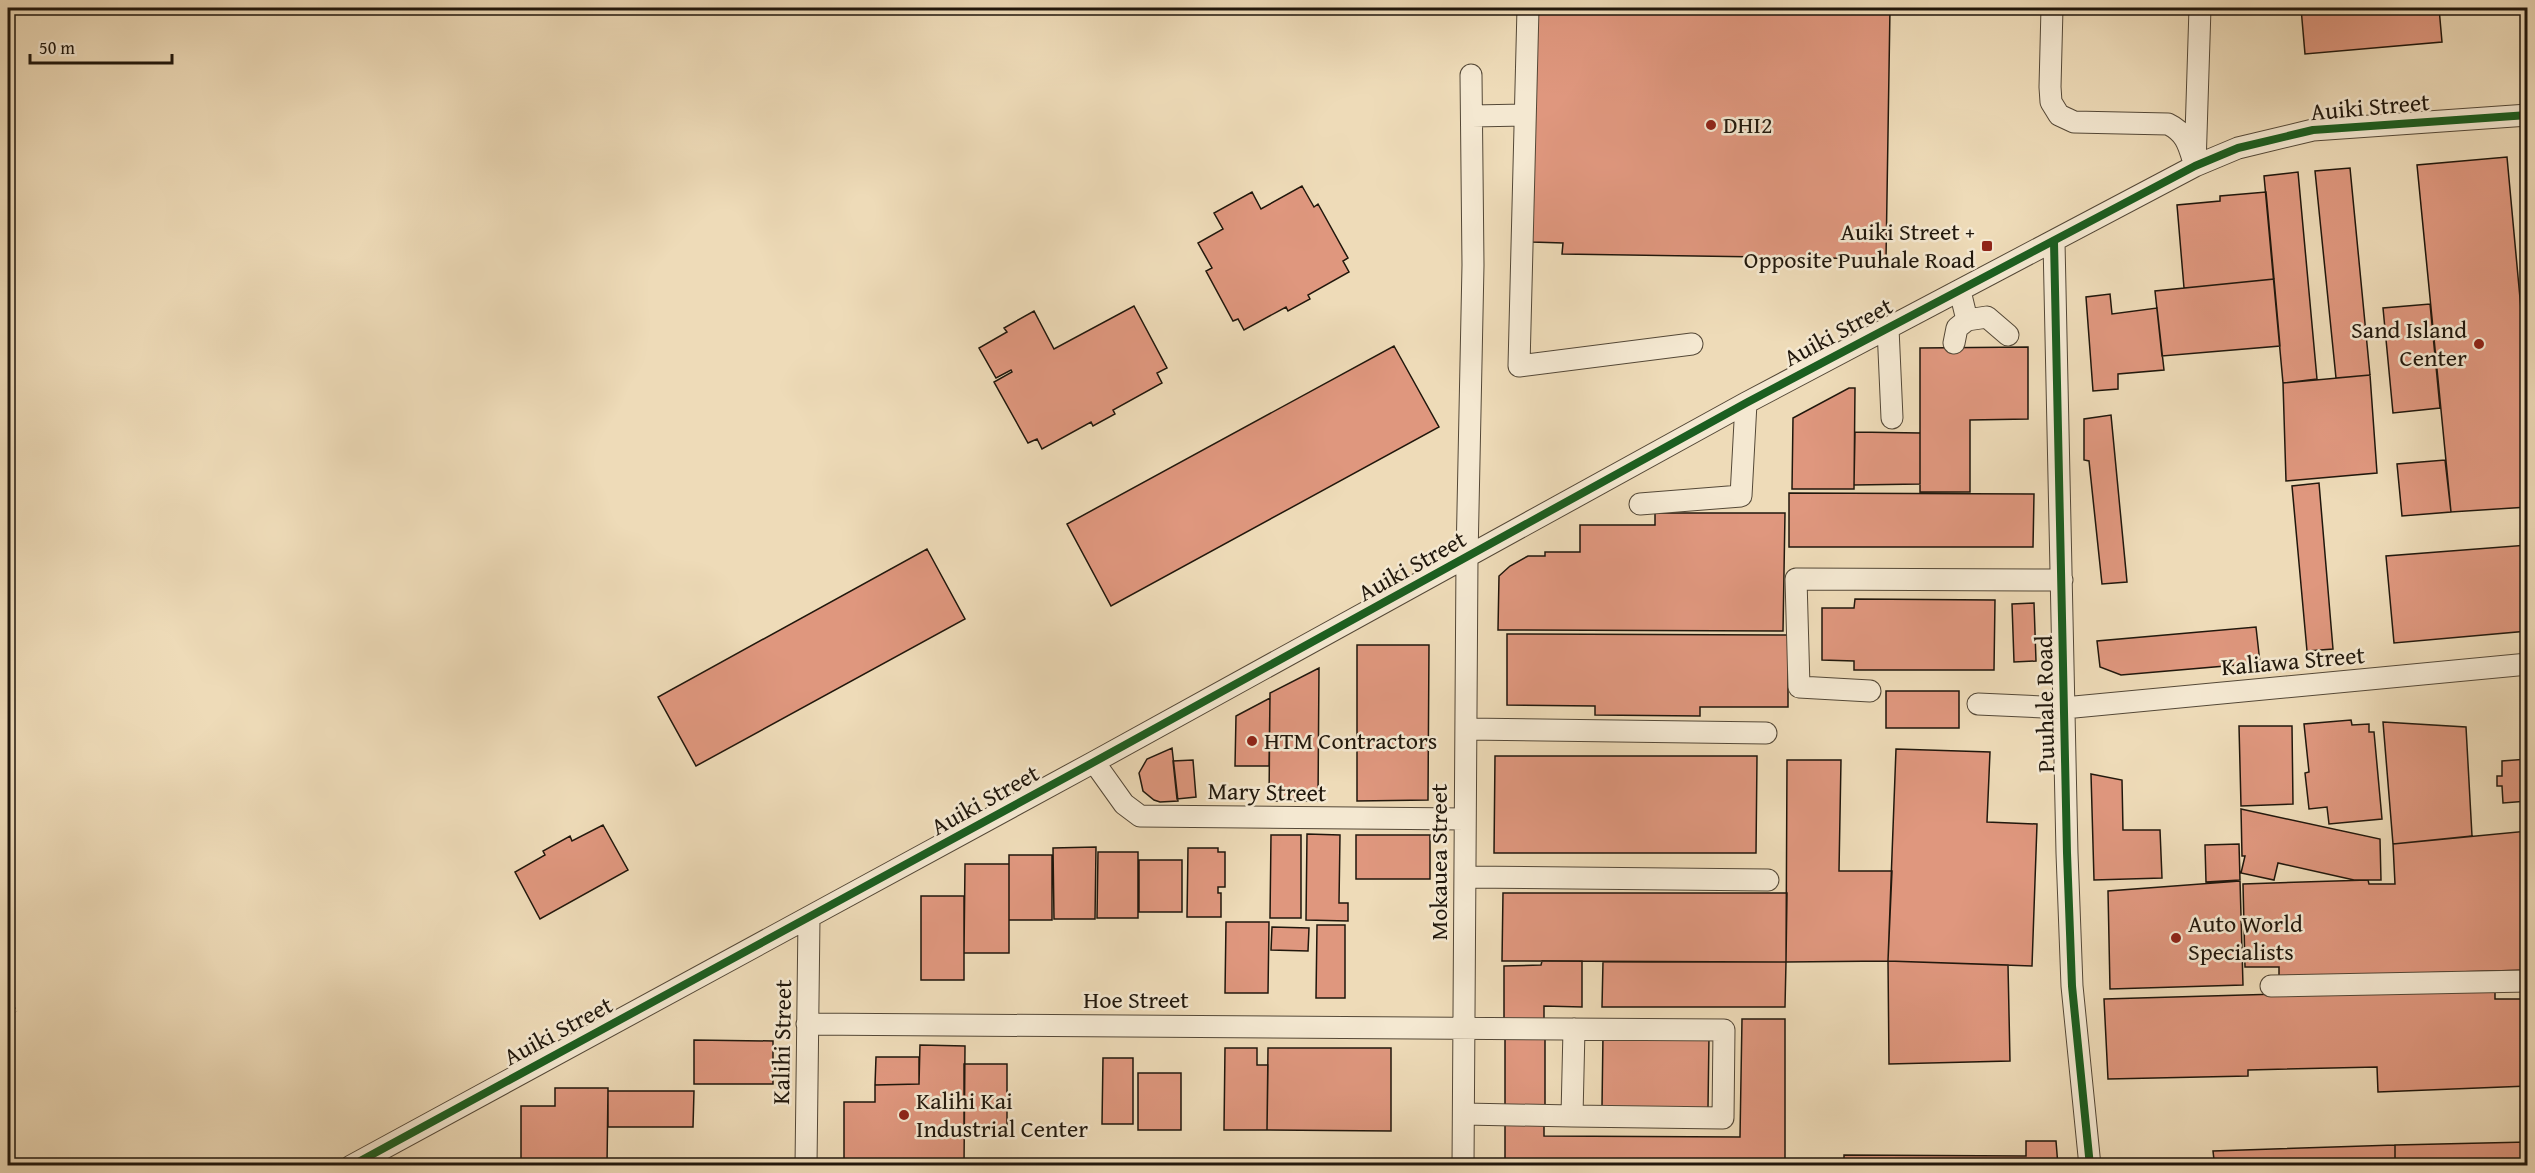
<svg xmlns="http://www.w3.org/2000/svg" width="2535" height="1173" viewBox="0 0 2535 1173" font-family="'Gentium Book Plus',serif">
  <rect width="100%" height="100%" fill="#eedbb8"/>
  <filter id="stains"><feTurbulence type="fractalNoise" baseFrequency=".00333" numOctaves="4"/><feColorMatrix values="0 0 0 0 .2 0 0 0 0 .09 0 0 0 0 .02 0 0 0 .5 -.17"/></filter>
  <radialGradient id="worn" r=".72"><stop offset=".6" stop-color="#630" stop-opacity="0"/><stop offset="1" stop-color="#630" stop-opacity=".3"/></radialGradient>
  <path fill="#df977e" stroke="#20170c" stroke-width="1.5" d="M1536,8H1890L1886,259L1562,254L1563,243L1532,242Z
    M2301,8H2439L2442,42L2305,54Z
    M2507,157L2528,385V507L2451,512L2417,165Z
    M2350,168L2370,375L2336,378L2315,171Z
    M2298,172L2317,379L2283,383L2264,176Z
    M1302,186L1314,207L1318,204L1348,258L1343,261L1349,272L1308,295L1310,299L1288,311L1286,307L1244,330L1238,319L1233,321L1206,271L1212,268L1198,243L1223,229L1214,213L1252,192L1261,209Z
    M2266,192L2274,279L2184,288L2177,205L2220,201V196Z
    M2274,279L2280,346L2162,356L2155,291Z
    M2110,294L2112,314L2157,308L2164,370L2118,374V389L2093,391L2086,297Z
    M2430,304L2440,408L2393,413L2383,308Z
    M1134,306L1167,368L1157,373L1162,383L1113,410L1115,414L1093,426L1091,422L1042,449L1037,439L1028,443L994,382L1012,372L1011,370L996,378L979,348L1007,332L1004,328L1034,311L1054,349Z
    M1394,346L1439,427L1111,606L1067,524Z
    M2028,347V419L1970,420V492H1920V348Z
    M2370,375L2377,473L2286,481L2283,383Z
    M1849,388H1855L1854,489H1792L1793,418Z
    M2111,415L2127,582L2102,584L2089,461L2084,460V419Z
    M1855,432L1920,433V484L1854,485Z
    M2445,460L2451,512L2402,516L2397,464Z
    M2319,483L2333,649L2307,651L2292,486Z
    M1789,493L2034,494L2033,547H1789Z
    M1655,513H1785L1783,631L1498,630L1499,576L1510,566L1528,556H1545V552H1580V525H1655Z
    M2528,545V631L2394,643L2386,556Z
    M927,549L965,619L696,766L658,697Z
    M1855,599L1995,600L1994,670H1854V661L1822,660V608H1854Z
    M2034,603L2036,661L2014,662L2012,604Z
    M2256,627L2260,663L2121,675L2100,667L2097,641Z
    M1507,634L1788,635V707H1700V716L1595,715V706L1507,705Z
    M1357,645H1429L1428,800L1357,801Z
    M1319,668L1318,801H1269L1270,693Z
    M1886,691H1959V728H1886Z
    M1270,698L1269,766H1235L1236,716Z
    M2351,720L2352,725L2369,724V732H2374L2382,819L2329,824L2327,807L2309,809L2305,773L2309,772L2304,724Z
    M2383,722L2466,727L2472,836L2393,844Z
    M2239,726H2292L2293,804L2241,806Z
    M1172,748L1178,801L1160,802L1154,800L1143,791L1139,773L1147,759Z
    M1896,749L1990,752L1987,822L2037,824L2032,966L1888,961Z
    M1495,756H1757L1756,853H1494Z
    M2528,759V801L2503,803L2502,786H2497V776H2502V761Z
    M1193,760L1196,797L1177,799L1173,761Z
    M1787,760H1841L1839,871H1892L1888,961L1786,962Z
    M2091,774L2122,780L2123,830H2160L2162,878L2094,880Z
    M2241,809L2380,839L2381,880H2354L2278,863L2274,880L2241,873L2245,856H2242Z
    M603,825L628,870L540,919L515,872L545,855L543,851L570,836L572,841Z
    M2528,831V970L2279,977V967H2245L2243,884L2368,880L2369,884H2395L2393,844Z
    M1307,834L1340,835L1339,903H1348V921L1306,920Z
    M1271,835H1301V918H1270Z
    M1356,835H1430V879H1356Z
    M2239,844L2240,880L2206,882L2205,845Z
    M1096,847L1095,919H1054L1053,848Z
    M1188,848H1218V852H1225V887H1218V893H1221V917H1187Z
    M1098,852H1138V918H1097Z
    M1009,855H1052V920H1009Z
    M1139,860H1182V912H1139Z
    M965,864H1009V953H964Z
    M2240,881L2243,985L2110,989L2108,891Z
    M1503,893H1787L1786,962L1502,961Z
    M921,896H964V980H921Z
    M1226,922H1269L1268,993H1225Z
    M1317,925H1345V998H1316Z
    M1272,927L1309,928L1308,951L1271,950Z
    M1542,961H1582V1007L1544,1006V1019H1504V966L1541,965Z
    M1888,961L2008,965L2010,1061L1889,1064Z
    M1603,962H1786L1785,1007H1602Z
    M2495,988V999H2528V1086L2378,1092L2377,1067L2248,1070V1076L2108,1079L2104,999Z
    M1742,1019H1785V1166H1505V1123H1544V1136L1740,1137Z
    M1505,1035H1545V1107H1505Z
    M1603,1035L1709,1036L1708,1108L1602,1107Z
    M694,1040L773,1041V1084H694Z
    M920,1045L965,1046L964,1166H844V1102H875V1085L919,1084Z
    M1225,1048H1257V1065H1268L1267,1130H1224Z
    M1268,1048H1391V1131L1267,1130Z
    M876,1057H919V1084L875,1085Z
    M1103,1058H1133V1124H1102Z
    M964,1064H1007V1129H964Z
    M1138,1073H1181V1130H1138Z
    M555,1088H608L607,1166H521V1106H555Z
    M608,1091H694L693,1127H608Z
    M2026,1141H2056L2058,1166H1844V1155L2026,1156Z
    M2528,1142V1166H2395V1145Z
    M2395,1145V1166H2123L2214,1160L2213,1151Z"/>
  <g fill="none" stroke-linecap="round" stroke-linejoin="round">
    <g stroke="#544837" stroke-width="23">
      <path id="minor" d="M1528,8L1519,366L1692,344
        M2052,8L2050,87L2051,102L2059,115L2074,122L2168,124C2187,133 2189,147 2195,166L2200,8
        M1472,116L1525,115
        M2054,242L2067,853L2072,986L2090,1166
        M1960,291L1967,320L1987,317L2008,335
        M1888,328L1892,418
        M1954,343L1957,328L1967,320
        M1640,504L1741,496L1746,403
        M1870,691L1799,687L1796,579L2062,580
        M1978,704L2064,708L2528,664
        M1466,729L1766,733
        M1094,762L1124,804L1140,816L1465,819
        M1465,877L1768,880
        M2271,986L2528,981
        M807,1024L1724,1030L1723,1118L1572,1116L1574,1029
        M1464,1114L1572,1116
        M351,1166L1094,762L1746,403L2195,166L2238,148L2313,130L2528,115
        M806,1166L809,918
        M1463,1166L1467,558L1473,265L1471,75"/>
    </g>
    <path stroke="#20170c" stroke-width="4" stroke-dasharray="1.5 3" stroke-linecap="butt" d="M8,1001L16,1012"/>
    <use href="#minor" stroke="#f4e8d1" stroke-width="21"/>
    <g stroke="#f4e8d1" stroke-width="11">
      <path id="cycleway" d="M2054,242L2067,853L2072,986L2090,1166
        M351,1166L1094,762L1746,403L2195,166L2238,148L2313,130L2528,115"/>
    </g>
    <use href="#cycleway" stroke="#1b5e20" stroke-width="8"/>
  </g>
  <g fill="#8f2418" stroke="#f4e8d1" stroke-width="2">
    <circle cx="1711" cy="125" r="6"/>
    <rect x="1981" y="240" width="12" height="12" rx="3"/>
    <circle cx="2479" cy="344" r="6"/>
    <circle cx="1252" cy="741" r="6"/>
    <circle cx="2176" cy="938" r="6"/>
    <circle cx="904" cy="1115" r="6"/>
  </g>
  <g text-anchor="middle" stroke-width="5" stroke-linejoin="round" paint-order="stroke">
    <g font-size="24" fill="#20170c" stroke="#f4e8d1">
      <text transform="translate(2370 107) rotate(-5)" y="8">Auiki Street</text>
      <text transform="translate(1838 332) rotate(-28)" y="8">Auiki Street</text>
      <text transform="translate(1412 566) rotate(-29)" y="8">Auiki Street</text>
      <text transform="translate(2293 661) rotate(-5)" y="8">Kaliawa Street</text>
      <text transform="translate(2045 704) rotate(-91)" y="8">Puuhale Road</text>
      <text transform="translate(1267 792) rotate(1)" y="8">Mary Street</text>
      <text transform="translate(985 800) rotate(-29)" y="8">Auiki Street</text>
      <text transform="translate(1439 862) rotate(-90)" y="8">Mokauea Street</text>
      <text x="1136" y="1008">Hoe Street</text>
      <text transform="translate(558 1031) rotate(-28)" y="8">Auiki Street</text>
      <text transform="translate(782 1042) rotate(-89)" y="8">Kalihi Street</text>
    </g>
    <g font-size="24" fill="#20170c" stroke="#f4e8d1" text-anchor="start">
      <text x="1723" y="133">DHI2</text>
      <text x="1975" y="240" text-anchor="end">Auiki Street +<tspan x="1975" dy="28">Opposite Puuhale Road</tspan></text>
      <text x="2467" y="338" text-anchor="end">Sand Island<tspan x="2467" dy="28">Center</tspan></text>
      <text x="1264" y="749">HTM Contractors</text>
      <text x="2188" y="932">Auto World<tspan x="2188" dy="28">Specialists</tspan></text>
      <text x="916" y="1109">Kalihi Kai<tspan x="916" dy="28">Industrial Center</tspan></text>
    </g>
  </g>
  <rect width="2535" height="1173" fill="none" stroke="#eedbb8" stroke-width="30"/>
  <rect x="9" y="9" width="2517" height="1155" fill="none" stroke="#20170c" stroke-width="3"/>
  <rect x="15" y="15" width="2505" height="1143" fill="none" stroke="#20170c" stroke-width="1.5"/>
  <path d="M30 54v9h142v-9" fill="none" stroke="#20170c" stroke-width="3"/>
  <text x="39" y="54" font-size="18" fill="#20170c" stroke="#f4e8d1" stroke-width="4.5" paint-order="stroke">50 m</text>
  <rect width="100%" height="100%" filter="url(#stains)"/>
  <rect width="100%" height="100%" fill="url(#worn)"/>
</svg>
